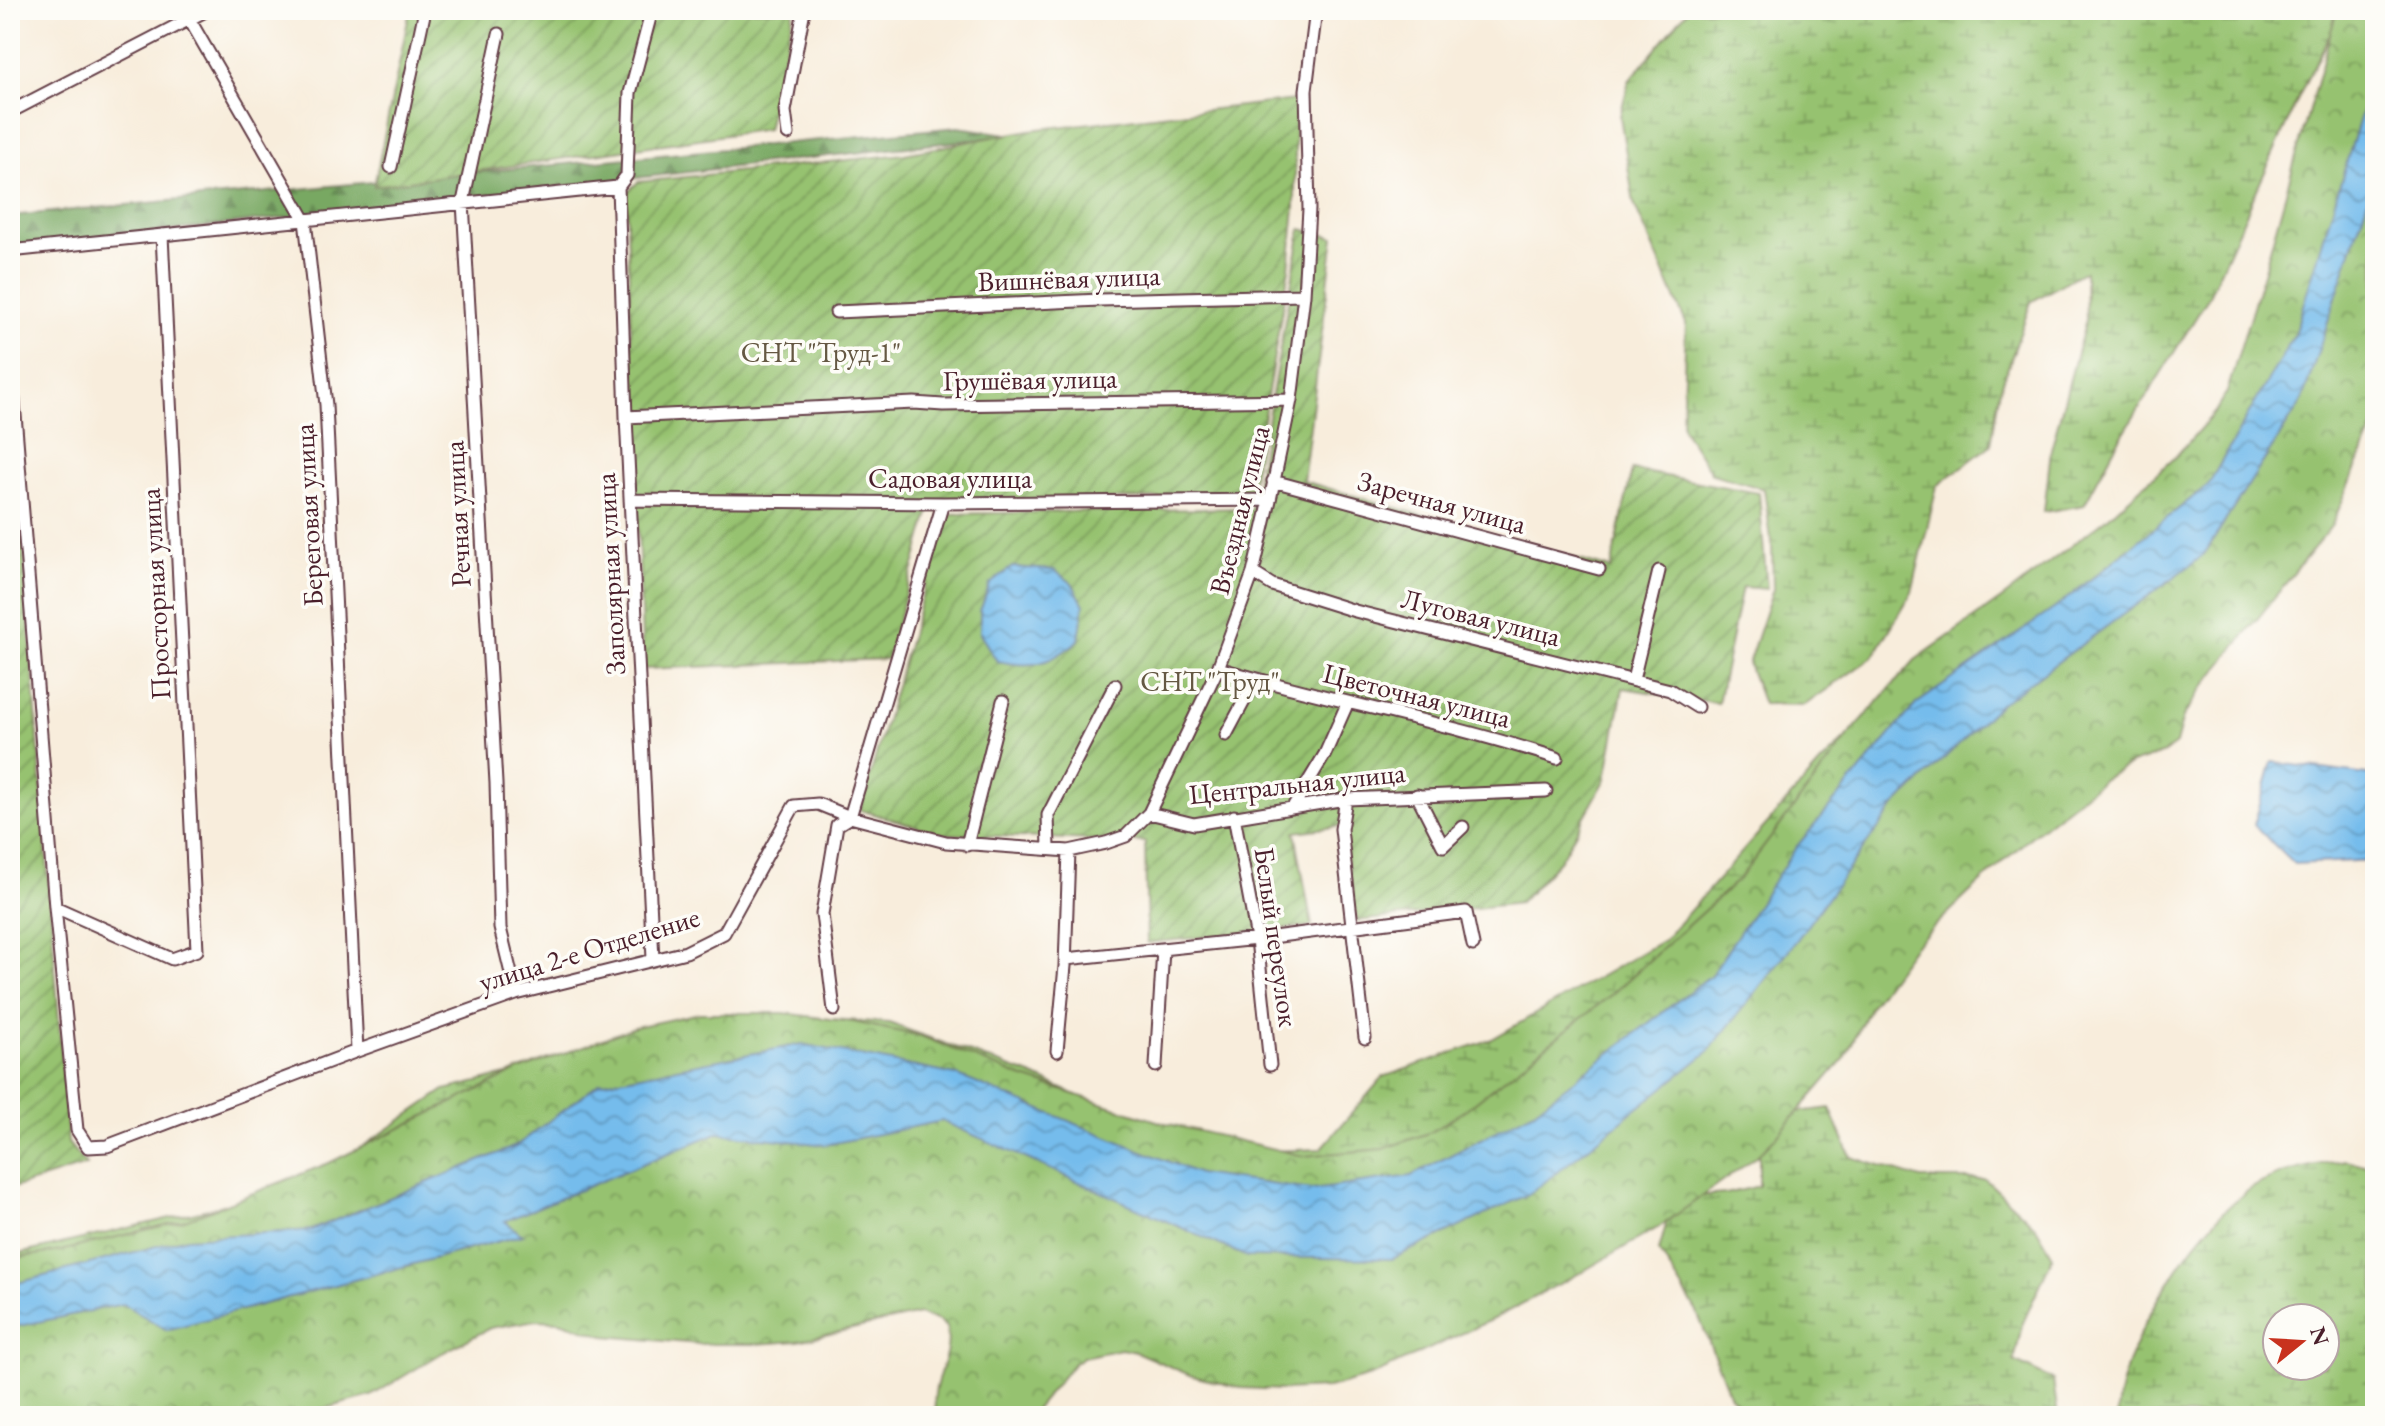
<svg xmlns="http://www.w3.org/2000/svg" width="2385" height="1426" viewBox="0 0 2385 1426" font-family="'EB Garamond',serif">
  <defs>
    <pattern id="forest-firs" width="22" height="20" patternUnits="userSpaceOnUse" patternTransform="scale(2)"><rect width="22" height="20" fill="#78a862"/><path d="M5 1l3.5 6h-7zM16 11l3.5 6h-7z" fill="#648851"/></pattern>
    <pattern id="wetland-marsh" width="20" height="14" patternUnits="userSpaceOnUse" patternTransform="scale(2)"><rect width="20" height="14" fill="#96c270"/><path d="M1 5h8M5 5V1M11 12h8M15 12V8" fill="none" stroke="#7c9d5c"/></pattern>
    <pattern id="park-crowns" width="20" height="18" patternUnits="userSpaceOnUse" patternTransform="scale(2)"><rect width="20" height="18" fill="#96c270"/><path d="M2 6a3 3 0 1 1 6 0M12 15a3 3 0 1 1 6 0" fill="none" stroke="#7c9d5c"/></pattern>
    <pattern id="garden-furrows" width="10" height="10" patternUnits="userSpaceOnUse" patternTransform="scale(2)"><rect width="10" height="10" fill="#96c270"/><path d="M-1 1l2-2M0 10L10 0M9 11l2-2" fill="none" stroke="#7c9d5c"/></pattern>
    <pattern id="water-waves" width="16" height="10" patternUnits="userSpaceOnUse" patternTransform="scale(2)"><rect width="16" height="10" fill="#74bcec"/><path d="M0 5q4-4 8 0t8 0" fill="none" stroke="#6198bf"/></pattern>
  </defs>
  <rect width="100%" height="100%" fill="#fdfcf7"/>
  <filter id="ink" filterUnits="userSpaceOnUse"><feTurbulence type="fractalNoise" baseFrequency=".0125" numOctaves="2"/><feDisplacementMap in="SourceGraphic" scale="16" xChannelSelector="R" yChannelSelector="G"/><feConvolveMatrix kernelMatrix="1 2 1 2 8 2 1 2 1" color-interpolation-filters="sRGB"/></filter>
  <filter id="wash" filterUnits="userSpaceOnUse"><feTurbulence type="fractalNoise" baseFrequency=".006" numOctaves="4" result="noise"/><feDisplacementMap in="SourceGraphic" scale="32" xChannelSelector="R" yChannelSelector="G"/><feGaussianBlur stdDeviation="1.8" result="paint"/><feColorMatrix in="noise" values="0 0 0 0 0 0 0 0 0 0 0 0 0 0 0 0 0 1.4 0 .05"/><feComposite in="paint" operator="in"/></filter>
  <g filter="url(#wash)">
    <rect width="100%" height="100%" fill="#f8eddc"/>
    <path fill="url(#forest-firs)" stroke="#616446" stroke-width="2" d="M958,127L1014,135L10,249V216Z"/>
    <path fill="url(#wetland-marsh)" stroke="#70704e" stroke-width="2" fill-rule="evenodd" d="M1688,10H2343L2306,81L2208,298L2115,447L2084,505L2044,512L2051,449L2086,320L2085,271L2031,302L1999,393L1991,445L1937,486L1912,592L1874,656L1805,705L1763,704L1748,664L1773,589L1772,546L1764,489L1712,474L1682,427L1686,323L1634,204L1620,116L1629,81Z
      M2375,20V69L2294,335L2208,485L2055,608L1916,704L1797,846L1711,975L1534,1111L1411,1176L1312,1190L1199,1174L956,1075L802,1044L599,1083L516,1146L311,1230L187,1238L10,1285V1256L305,1186L445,1090L551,1064L614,1039L772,1015L889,1023L1031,1075L1171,1137L1267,1151L1321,1149L1383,1077L1492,1039L1665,939L1820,764L1914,670L2011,603L2139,508L2224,401L2274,307L2344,140Z
      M1830,1108L1851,1157L1921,1179H1985L2036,1227L2053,1256L2022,1325L2014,1361L2053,1380L2058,1416H1750L1730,1396L1697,1312L1659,1251L1673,1198L1726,1194L1759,1186V1143L1782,1114Z
      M2346,1160L2375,1168V1416H2117C2118,1348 2195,1225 2252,1188C2281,1170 2313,1165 2346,1160ZM2325,1318V1366H2277V1318Z"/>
    <path fill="url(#park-crowns)" stroke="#70704e" stroke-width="2" d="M2337,10H2375V424L2332,525L2201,690L2183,717L2176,744L2164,753L2131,764L2105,778L2027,840L1968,894L1913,947L1869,1008L1845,1058L1778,1135L1756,1157L1661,1226L1580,1273L1495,1318L1371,1376L1328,1388L1282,1390L1241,1388L1192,1376L1136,1352L1121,1349L1083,1357L1073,1364L1030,1416H937C926,1385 955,1357 946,1327L939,1321L919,1314L798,1341L756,1344H700L604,1336L560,1321L536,1320L490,1328L442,1353L371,1396L296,1416H10V1259L61,1251L185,1220L329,1163L517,1071L635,1027L700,1013H784L853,1022L921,1036L1021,1077L1157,1121L1303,1156L1383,1149L1431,1132L1469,1107L1612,994L1739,879L1854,729L1915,660L2004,597L2106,519L2177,455L2215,412L2227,392L2267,260Z"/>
    <path fill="url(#garden-furrows)" stroke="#70704e" stroke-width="2" d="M410,10H794L767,129L374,186Z
      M1295,100V208L1289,269L1250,496L932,503L887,659L643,669L626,193L638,182L904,154L1030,130Z
      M1301,229L1334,237L1303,481L1611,569L1632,470L1759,493L1767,589L1742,587L1718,703L1623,688L1606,779L1560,860L1520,903L1357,921L1342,826L1295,832L1312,926L1147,943L1145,842L943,834L860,810L946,514L1252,508Z
      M10,362L68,1143L86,1165L10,1189Z"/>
    <path fill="url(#water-waves)" stroke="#5f6e8c" stroke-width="2" d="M2375,69V177L2302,401L2203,556L1999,705L1893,808L1796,941L1708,1052L1531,1193L1392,1259L1247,1257L942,1121L825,1145L717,1133L505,1221L522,1235L167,1330L123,1304L10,1328V1285L187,1238L311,1230L516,1146L599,1083L802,1044L956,1075L1199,1174L1312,1190L1411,1176L1534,1111L1711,975L1797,846L1916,704L2055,608L2208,485L2294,335Z
      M1012,567L1054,570L1072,583L1084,605L1079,640C1050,664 1034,669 997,661L980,634V611L990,584Z
      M2272,762L2375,776V860L2294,864L2254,825Z"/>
  </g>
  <g filter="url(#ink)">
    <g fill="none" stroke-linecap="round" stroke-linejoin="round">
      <g stroke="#643e46" stroke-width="15">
        <path id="minor" d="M184,10L305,220L326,405L357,1051
          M499,34L463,202L496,783L500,928L516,994
          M10,112L207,10
          M788,134L785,111L804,10
          M391,167L425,10
          M618,187L626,417L653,959
          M618,187L627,175L630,93L652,10
          M10,251L618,187
          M836,312L1100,300L1304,295
          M10,353L55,907L77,1130L88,1147L107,1146L357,1051L516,994L686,952L724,933L794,806L818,804L850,817L946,842L1069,851L1106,843L1126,836L1149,813L1218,668L1253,573L1270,500L1291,400L1304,295L1309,209L1306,90L1316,10
          M626,417L914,403L943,405L1291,400
          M1273,481L1599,569
          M630,500L943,503L1270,500
          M1253,573L1272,585L1355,611L1670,690L1697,707
          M1218,668C1330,701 1446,722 1557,758
          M1633,680L1659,571
          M1226,735L1256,679
          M1417,795L1443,846L1463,827
          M1346,799L1341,829L1365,1038
          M1293,807L1325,754L1348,702
          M1149,813L1194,824L1346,799L1546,791
          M1234,816L1257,939L1270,1065
          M967,845L1003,701
          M1049,848L1048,815L1115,685
          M55,907L172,959L197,950L162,235
          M1066,959L1257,939L1466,912L1473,945
          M834,1010L822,914L837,825L850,817L943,503
          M1057,1051L1065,966L1069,851
          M1156,1066L1163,949"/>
      </g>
      <use href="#minor" stroke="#fff" stroke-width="11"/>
    </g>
  </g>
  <g text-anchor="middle" stroke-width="7" stroke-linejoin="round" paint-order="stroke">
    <g font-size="28" fill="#4a1f2b" stroke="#fdfcf7">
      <text transform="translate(1069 278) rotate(-2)" y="10">Вишнёвая улица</text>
      <text transform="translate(1030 379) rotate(-1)" y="10">Грушёвая улица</text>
      <text x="950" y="488">Садовая улица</text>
      <text transform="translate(1442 502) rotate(15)" y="10">Заречная улица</text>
      <text transform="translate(1239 510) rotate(-76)" y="10">Въездная улица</text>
      <text transform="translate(457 514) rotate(-93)" y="10">Речная улица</text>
      <text transform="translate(308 515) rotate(-93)" y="10">Береговая улица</text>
      <text transform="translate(610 574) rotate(-93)" y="10">Заполярная улица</text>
      <text transform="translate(155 594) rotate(-93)" y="10">Просторная улица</text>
      <text transform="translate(1481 617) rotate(14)" y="10">Луговая улица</text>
      <text transform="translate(1417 695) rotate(14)" y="10">Цветочная улица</text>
      <text transform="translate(1297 783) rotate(-6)" y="10">Центральная улица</text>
      <text transform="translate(1277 937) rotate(82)" y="10">Белый переулок</text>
      <text transform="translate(589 949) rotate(-17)" y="10">улица 2-е Отделение</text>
    </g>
    <g font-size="28" fill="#655843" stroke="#fdfcf7">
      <text x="821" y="362">СНТ "Труд-1"</text>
      <text x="1210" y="691">СНТ "Труд"</text>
    </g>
  </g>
  <rect width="2385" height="1426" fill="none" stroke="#fdfcf7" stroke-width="40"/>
  <g transform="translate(2301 1342) rotate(72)"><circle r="38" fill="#fdfcf7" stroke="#b5a4a5" stroke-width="2"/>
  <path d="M0-6L14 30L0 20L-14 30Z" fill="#c8321e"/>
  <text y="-12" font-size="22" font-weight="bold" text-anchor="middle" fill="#4a1f2b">N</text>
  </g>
</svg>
